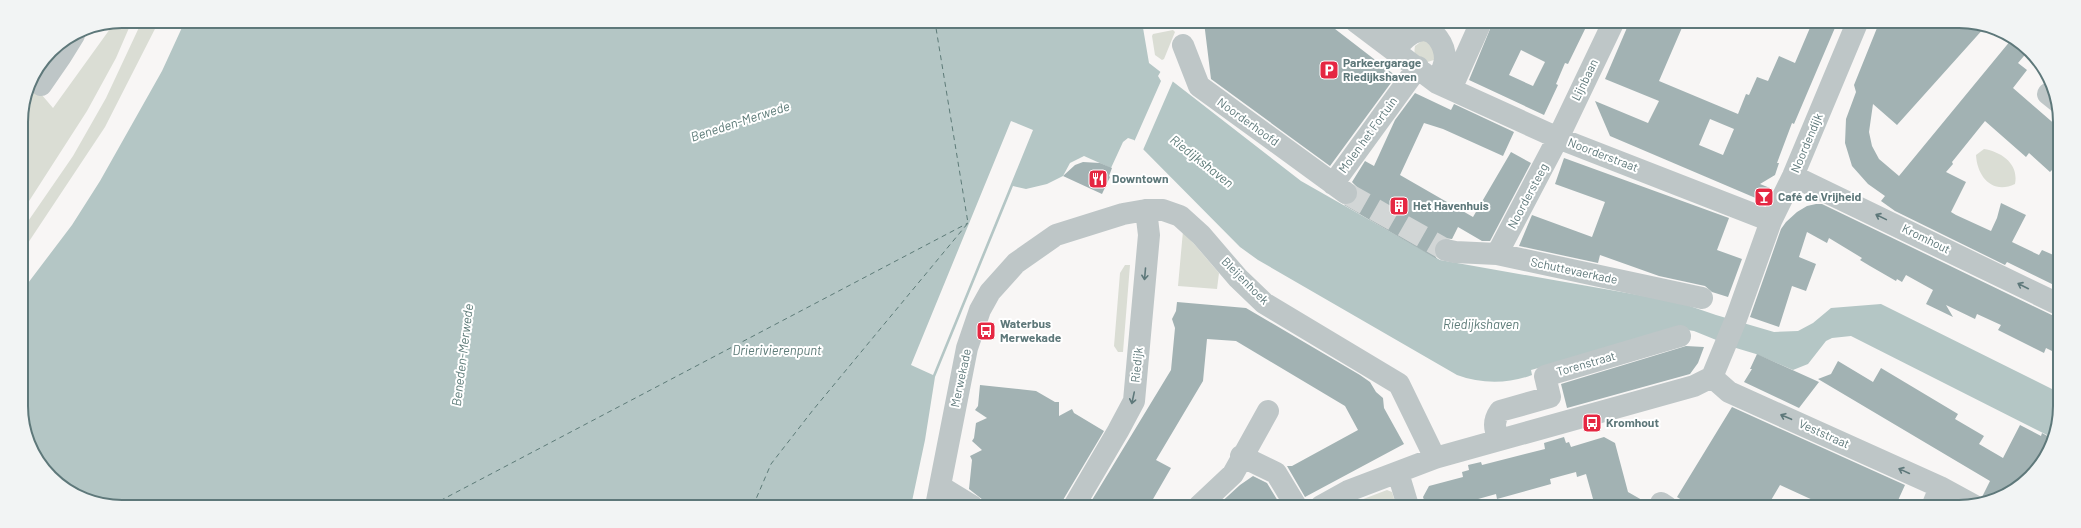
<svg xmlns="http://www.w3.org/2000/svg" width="2081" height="528" viewBox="0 0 2081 528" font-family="Barlow,sans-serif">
  <rect width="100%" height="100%" fill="#f8f6f5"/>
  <path fill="#daddd4" d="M122,21H132L116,58L87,111L22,212L21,116L29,83L30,81L53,108L115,22Z
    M142,21H159L105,127L22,252V230L73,156L106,98Z
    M1173,30L1175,32L1164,59L1162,60L1155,55L1152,36L1153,34Z
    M1423,40L1436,46L1434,60L1424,63C1417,58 1413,56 1415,46Z
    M1984,149C2002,152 2019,164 2015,184C1992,195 1977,176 1976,155Z
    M1183,231L1219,273L1217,289L1178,286Z
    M1125,265H1130L1123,352H1118L1114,346L1120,273Z
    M1387,490L1392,492L1395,502L1390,506H1345Z"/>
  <path fill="#b4c6c5" d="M185,21L1142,22L1149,63L1301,181L1440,260L1678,302L1716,315L1774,332L1798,331L1813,323L1831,308L1881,304L2058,392V426L2053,438L1851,336L1832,338L1826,341L1808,364L1793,370L1756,354L1736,348L1694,331L1681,329L1531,370L1532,375C1508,384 1481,384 1457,375L1258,260L1240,247L1134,140L1128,138L1123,142L1111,168L1084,156L1070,163L1063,176L1047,184L1026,189L1013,186L935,377L925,440L911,506L102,505L51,477L23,426L22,291L72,225L100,181L162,71Z"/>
  <path fill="#f8f6f5" d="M1161,71L1173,81L1143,150L1134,142L1161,81L1158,76Z
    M1011,121L1033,130L933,375L911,365Z"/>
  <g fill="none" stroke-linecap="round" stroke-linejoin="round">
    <path stroke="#5d7b78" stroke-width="1" stroke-dasharray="5 4" stroke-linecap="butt" d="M432,505L968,223
      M753,506L771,464L813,410L968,223L935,22"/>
  </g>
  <path fill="#a2b2b3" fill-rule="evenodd" d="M1204,22H1326L1396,76L1330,166L1211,79Z
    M1493,22L1588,23L1568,64L1565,63L1556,84L1558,85L1544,115L1469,80ZM1521,50L1545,62L1533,86L1509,75Z
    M1629,23H1684L1659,81L1738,114L1746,94L1749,95L1757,77L1768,81L1779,56L1795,63L1812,23H1837L1794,124L1792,123L1777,163H1779L1775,175L1760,184L1770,188L1765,202L1610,136L1595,101L1648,123L1659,101L1605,79ZM1710,119L1734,129L1723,155L1699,145Z
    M1879,23H1979L1985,27L1897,125L1873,104L1869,132L1872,146L1879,159L1899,176L2011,40L2029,50L2018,63L2027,70L2013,88L2058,127V164L2050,172L2029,153L2026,157L1985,121L1952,162L1953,164L1946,172L1966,182L1951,212L1956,215L1991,231L1997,218L2001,203L2026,215L2012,242L2039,255L2042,250L2058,257V287L2007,262L2005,265L1895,211L1881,201L1885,196L1868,184L1852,166L1845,143L1846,119L1856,92L1854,85Z
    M1415,93L1451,110L1454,104L1514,132L1503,156L1443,129L1424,123L1400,175L1473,217L1511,152L1531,163L1490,241H1482L1458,227L1452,239L1443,238L1437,242L1434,248V254L1437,259L1344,205L1351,204L1356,200L1358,195V188L1352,182L1365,161L1374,166L1395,120Z
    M1564,158L1729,218L1717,250L1742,259L1728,297L1712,292L1705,286L1659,276L1600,255L1598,263L1519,246L1532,215L1592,237L1605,202L1555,184Z
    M1083,162L1100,163L1112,168L1109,176L1110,177L1102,194L1063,176L1075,165Z
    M1816,204H1822L2058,318V354L2046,348L2044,353L1998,330L2001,325L1977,314L1975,319L1946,305L1953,317L1926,304L1933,290L1906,275L1902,282L1897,279L1896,281L1870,266L1860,260L1862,258L1829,238L1827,243L1807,232L1799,257L1816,264L1806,291L1792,286L1779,327L1750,317L1781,229L1786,222L1797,212L1807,206Z
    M1177,302L1246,308L1360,375L1370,382L1376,392L1383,398L1384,408L1404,444L1305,497L1287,466H1292L1358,430L1345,406L1236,341L1207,339L1203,381L1156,460L1171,468L1149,506H1091L1094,501L1092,500L1171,370L1175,328L1172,319L1176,311Z
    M1686,346L1704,347L1698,363L1690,374L1567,408L1561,384Z
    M1757,354L1819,382L1799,408L1744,382L1752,369H1750Z
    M1838,361L1873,382L1881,368L1958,414L1955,419L1984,436L1979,444L2003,458L2020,425L2041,436L2042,433L2053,439L2036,469L2025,482L1997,499L1990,501L1982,497L1990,481L1818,379L1831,374Z
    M980,385L1036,391L1055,402H1059V416L1072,409L1074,413L1104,431L1063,500L1062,506H984L983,500L969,489L972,460L970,456L982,450L972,441L974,438L976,423L987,418L975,410L978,406Z
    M1732,407L1905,485L1895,507H1828L1780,485L1767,507H1693L1677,497Z
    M1564,437L1566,443L1569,442L1571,447L1604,437L1615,443L1628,492L1649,504V506H1595L1586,474L1577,477L1576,472L1550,479L1551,484L1497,499L1496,494L1471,501L1472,506H1426L1423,497L1429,486L1463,477L1462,472L1469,470L1468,465L1481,462L1482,465L1545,449L1544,443Z
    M1253,476L1267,483L1281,506H1217L1240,485Z"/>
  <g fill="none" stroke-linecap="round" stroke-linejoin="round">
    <path stroke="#d2d6d6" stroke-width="22" stroke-dasharray="22 11" stroke-linecap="butt" d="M1346,193L1446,250"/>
    <path stroke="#bec6c7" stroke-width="22" d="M1356,22L1437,83L1558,138L1771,221
      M1382,41L1396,22
      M1183,45L1199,86L1346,193
      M1395,50C1401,42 1409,33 1419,31C1435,26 1445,46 1445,59C1444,67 1440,76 1437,83
      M61,56L74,35
      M34,76L41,85L61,56L54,48
      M1451,89L1481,22
      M2048,94L2058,102
      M1793,176L2058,304
      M1333,184L1418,67
      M1446,250L1455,252L1497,254L1702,298
      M1497,254L1558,138L1613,23
      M1712,377L1736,319L1771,221L1793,176L1857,23
      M1712,377L1729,392L1940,487L1973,505
      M1499,440C1494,428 1493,421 1500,411L1550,397L1545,376L1680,336
      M1241,456L1276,473L1296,506
      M1398,473L1408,506
      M941,487L972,506
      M1661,503L1667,507
      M936,506L967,348L980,310L990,292L1016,263L1056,235L1123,214L1146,210H1163L1180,216L1201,235L1238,278L1264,303L1399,384L1435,458
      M1074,506L1118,431L1134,401L1149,235L1146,210
      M1199,506L1233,474L1268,411
      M1321,506L1348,491L1435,458L1694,386L1712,377
      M1932,507L1940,487"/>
  </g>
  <defs><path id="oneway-shaft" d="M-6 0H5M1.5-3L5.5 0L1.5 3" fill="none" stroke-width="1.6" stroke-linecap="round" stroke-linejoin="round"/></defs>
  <g stroke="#5e787a">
    <use href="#oneway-shaft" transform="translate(1881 217) rotate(-154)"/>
    <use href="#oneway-shaft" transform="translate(1145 274) rotate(95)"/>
    <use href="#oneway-shaft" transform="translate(2023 286) rotate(-153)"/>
    <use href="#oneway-shaft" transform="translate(1133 398) rotate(102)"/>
    <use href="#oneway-shaft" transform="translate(1786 417) rotate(-157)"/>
    <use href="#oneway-shaft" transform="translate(1904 471) rotate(-155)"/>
  </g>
  <defs>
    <g id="parking-square" transform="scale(1)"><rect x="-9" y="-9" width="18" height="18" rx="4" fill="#e52742" stroke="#fff"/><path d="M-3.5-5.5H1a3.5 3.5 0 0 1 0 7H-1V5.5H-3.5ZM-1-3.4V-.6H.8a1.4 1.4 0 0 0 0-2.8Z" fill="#fff"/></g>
    <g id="restaurant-square" transform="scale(1)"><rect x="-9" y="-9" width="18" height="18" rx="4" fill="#e52742" stroke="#fff"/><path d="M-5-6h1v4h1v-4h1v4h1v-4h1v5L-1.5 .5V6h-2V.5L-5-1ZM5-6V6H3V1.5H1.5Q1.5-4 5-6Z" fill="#fff"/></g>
    <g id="bar-square" transform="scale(1)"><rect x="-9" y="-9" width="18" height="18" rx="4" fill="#e52742" stroke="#fff"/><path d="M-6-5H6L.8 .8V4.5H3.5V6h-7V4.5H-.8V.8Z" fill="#fff"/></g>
    <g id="building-square" transform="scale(1)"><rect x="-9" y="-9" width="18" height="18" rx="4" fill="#e52742" stroke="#fff"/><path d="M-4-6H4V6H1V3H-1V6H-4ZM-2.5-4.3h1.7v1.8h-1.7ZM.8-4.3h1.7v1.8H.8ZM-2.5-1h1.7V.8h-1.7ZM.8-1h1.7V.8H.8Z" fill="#fff"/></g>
    <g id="bus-square" transform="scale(1)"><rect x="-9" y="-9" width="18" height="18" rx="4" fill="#e52742" stroke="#fff"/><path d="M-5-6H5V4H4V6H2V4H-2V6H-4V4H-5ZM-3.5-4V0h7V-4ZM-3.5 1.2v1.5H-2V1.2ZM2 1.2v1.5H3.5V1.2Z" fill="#fff"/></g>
  </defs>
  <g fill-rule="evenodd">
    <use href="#parking-square" x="1329" y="70"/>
    <use href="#restaurant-square" x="1098" y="179"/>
    <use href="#bar-square" x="1764" y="197"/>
    <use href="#building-square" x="1399" y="206"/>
    <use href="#bus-square" x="986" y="331"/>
    <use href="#bus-square" x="1592" y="423"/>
  </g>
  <g text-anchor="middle" stroke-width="4" stroke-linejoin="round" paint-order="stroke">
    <g font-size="12" font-weight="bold" fill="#5e787a" stroke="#fff" text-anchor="start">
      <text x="1343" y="67">Parkeergarage<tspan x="1343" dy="14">Riedijkshaven</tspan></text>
      <text x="1112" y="183">Downtown</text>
      <text x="1778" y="201">Café de Vrijheid</text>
      <text x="1413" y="210">Het Havenhuis</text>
      <text x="1000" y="328">Waterbus<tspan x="1000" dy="14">Merwekade</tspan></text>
      <text x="1606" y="427">Kromhout</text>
    </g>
    <g font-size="12" fill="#5e787a" stroke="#fff">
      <text transform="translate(1585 80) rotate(-64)" y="4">Lijnbaan</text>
      <text transform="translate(1248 122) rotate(36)" y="4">Noorderhoofd</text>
      <text transform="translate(1368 135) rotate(-54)" y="4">Molen het Fortuin</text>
      <text transform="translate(1807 143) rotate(-67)" y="4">Noordendijk</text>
      <text transform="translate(1603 155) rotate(21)" y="4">Noorderstraat</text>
      <text transform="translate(1528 196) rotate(-62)" y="4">Noordersteeg</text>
      <text transform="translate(1926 239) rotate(26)" y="4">Kromhout</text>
      <text transform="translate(1574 271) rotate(12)" y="4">Schuttevaerkade</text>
      <text transform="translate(1245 281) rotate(45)" y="4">Bleijenhoek</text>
      <text transform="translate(1586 364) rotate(-16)" y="4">Torenstraat</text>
      <text transform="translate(1137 365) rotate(-84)" y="4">Riedijk</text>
      <text transform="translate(961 378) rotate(-78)" y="4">Merwekade</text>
      <text transform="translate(1824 434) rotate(24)" y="4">Veststraat</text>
    </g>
    <g font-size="13" font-style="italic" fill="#5d7b78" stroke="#fff">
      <text transform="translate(740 121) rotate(-18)" y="5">Beneden-Merwede</text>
      <text transform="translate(1202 161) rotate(38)" y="5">Riedijkshaven</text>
      <text x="1481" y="329">Riedijkshaven</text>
      <text x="777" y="355">Drierivierenpunt</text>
      <text transform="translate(462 355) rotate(-83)" y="5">Beneden-Merwede</text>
    </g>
  </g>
  <path d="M0 0H2081V528H0ZM122 28H1959A94 94 0 0 1 2053 122V406A94 94 0 0 1 1959 500H122A94 94 0 0 1 28 406V122A94 94 0 0 1 122 28Z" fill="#f2f4f4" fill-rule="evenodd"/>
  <path fill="none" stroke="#5e787a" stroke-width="2" d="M122 28H1959A94 94 0 0 1 2053 122V406A94 94 0 0 1 1959 500H122A94 94 0 0 1 28 406V122A94 94 0 0 1 122 28Z"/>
</svg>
